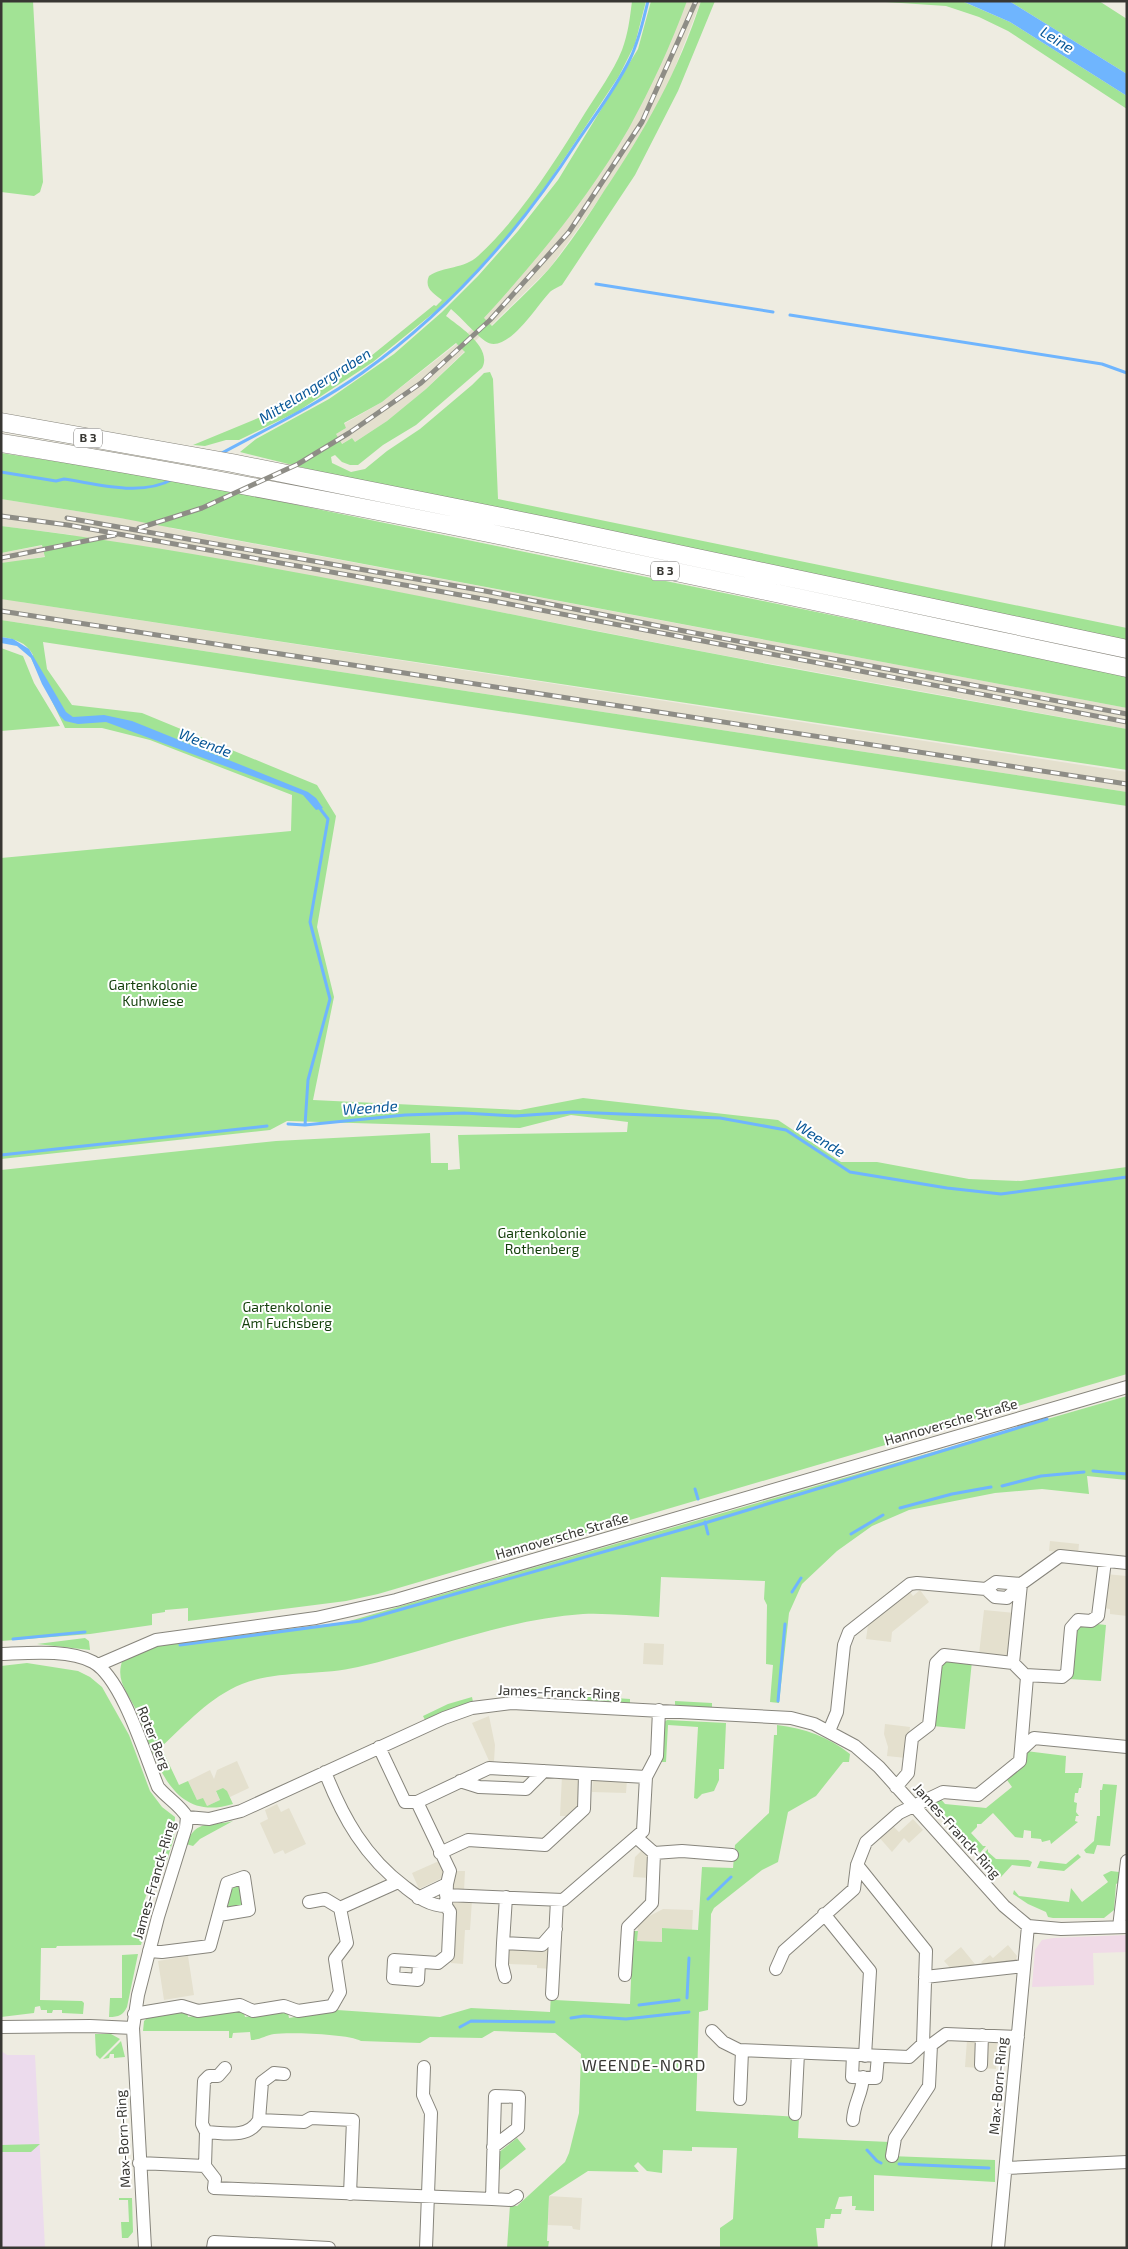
<svg xmlns="http://www.w3.org/2000/svg" width="1128" height="2249" viewBox="0 0 1128 2249" font-family="'Exo 2',sans-serif">
  <rect width="100%" height="100%" fill="#eeece1"/>
  <path fill="#f0dae7" d="M1127,1935V1952L1093,1953L1094,1985L1032,1987L1035,1950L1042,1940L1053,1938Z"/>
  <path fill="#e4e0ce" d="M687,1H701L672,75L657,107L634,146L591,211L549,269L426,389L387,421L355,442L352,438L278,480L170,528L1127,708V729L700,651L433,599L122,543L30,559L21,602L1127,772V792L1,620V553L57,543L73,535L1,526V499L133,520L233,488L273,470L346,428L344,424L382,402L454,346L486,316L562,224L597,178L628,128L658,69Z
    M1050,1541L1079,1544L1078,1554L1049,1551Z
    M1105,1574L1127,1576V1616L1110,1614V1609L1102,1608Z
    M920,1590L929,1602L892,1632L891,1642L866,1639L868,1625L910,1592L913,1596Z
    M984,1610L1015,1613L1010,1661L979,1654Z
    M644,1643L664,1644L663,1665L643,1664Z
    M489,1716L495,1745L494,1761L490,1763L472,1723Z
    M885,1724L910,1727L906,1758L887,1756L888,1747L884,1734Z
    M237,1761L249,1788L230,1797L223,1789L219,1790L216,1792L220,1800L207,1806L197,1800L188,1781L210,1770L214,1779L217,1770Z
    M562,1776H576L581,1782L580,1808L570,1816H560Z
    M593,1778L627,1780L626,1793L592,1792Z
    M277,1804L281,1812L289,1808L306,1844L285,1854L283,1850L274,1854L260,1823L268,1819L265,1810Z
    M913,1819L923,1830L909,1843L904,1838L892,1852L878,1836L884,1831L887,1833L894,1827L899,1832Z
    M642,1850L650,1858L649,1878L633,1877L635,1857Z
    M439,1861L446,1876L419,1889L412,1873Z
    M452,1871H465L464,1891L451,1890Z
    M454,1899L472,1900L470,1930H465L463,1964L451,1963Z
    M663,1909L693,1910L692,1930L663,1928L662,1942L637,1941L638,1922Z
    M1008,1945L1017,1956L1015,1964L986,1968L981,1962L990,1955L993,1958Z
    M516,1947L553,1950L552,1969L537,1968V1965L506,1964L507,1950H516Z
    M961,1947L975,1964L953,1971L944,1961Z
    M188,1956L194,1995L164,2000L158,1961Z
    M967,2040L997,2041L996,2069L965,2067Z
    M549,2196L582,2198L580,2230L573,2229L572,2226L548,2225Z"/>
  <path fill="#ecdbed" d="M1,2051L7,2055H35L45,2248H1Z"/>
  <path fill="#a2e395" fill-rule="evenodd" d="M1,1H33L43,182L40,192L34,196L1,192Z
    M632,1H646L635,44L619,76L552,177L519,223L474,274L436,311L373,362L297,412L239,440H226L205,446L193,445L263,416L317,390L371,356L434,305L436,306L442,300C433,293 424,288 429,276C444,266 464,269 478,256C519,219 556,160 585,113C598,92 613,72 622,50C628,34 630,18 632,1Z
    M651,1H687C671,45 651,88 629,128C590,196 536,261 484,318L492,326C511,307 531,289 549,269C569,245 587,218 604,191C644,132 679,70 701,1H715L678,91L635,175L562,285C558,287 554,289 551,291C538,303 507,357 485,341C473,332 463,319 451,309L446,316C460,327 493,348 482,368L416,425L383,445L358,465H350L342,462L335,455L331,457L332,463L351,472L365,469L387,451L420,429L472,385L484,373L490,372L493,379L498,499L1127,628V641L321,472L240,452L256,439L329,399L394,354L442,312L478,276L518,231L558,180L638,49ZM456,343L465,352L426,389L387,421L355,442L352,438L342,444L336,434L346,428L344,423L382,402Z
    M871,1L964,2L1010,22L1127,96V109L1008,31L979,17L946,6Z
    M1009,1H1099L1127,19V74Z
    M1,453L133,473L249,495L1127,676V708L120,518L1,499Z
    M1,526C199,550 395,591 590,630C768,665 948,697 1127,729V770L1,599V563L45,557L42,545L1,553Z
    M1,620L1127,792V806L43,642L47,669L72,705L142,713L317,785L336,816L317,927L334,997L313,1100L520,1110L583,1098L778,1120L841,1162H877L969,1179L1021,1181L1127,1167V1374L378,1594L346,1601L188,1621V1608L165,1610V1612L152,1614V1625L90,1634L1,1641V1170L276,1141L430,1133L431,1163H448V1170L460,1169L458,1135L627,1132L628,1122L571,1115L520,1128L287,1121L270,1130L1,1159V858L291,831L292,795L150,740L102,728H65L31,658L33,655C26,642 15,639 1,637Z
    M1,648L23,656L34,683L60,726L1,731Z
    M1127,1396V1480L1087,1476L1089,1494L1042,1489L995,1493L909,1510L872,1526L837,1551L802,1584L789,1613L779,1703L770,1702L773,1665L766,1664L767,1605L764,1599L765,1581L661,1577L659,1617C634,1616 608,1613 583,1614C506,1619 432,1650 358,1667C320,1676 277,1670 242,1684C210,1697 186,1724 161,1747L179,1785L188,1781L197,1800L203,1798L207,1806L220,1800L216,1791L223,1788L227,1791L233,1804C169,1824 155,1756 137,1712C129,1693 114,1681 123,1659L156,1646L346,1622Z
    M1079,1622L1106,1625L1101,1681L1069,1679L1074,1627Z
    M85,1638L89,1641L90,1650L37,1644Z
    M944,1658L972,1661L965,1729L933,1726L939,1663Z
    M27,1663L78,1671L90,1677L102,1687L129,1735L150,1791L162,1807L175,1817L174,1838L167,1860L157,1863L145,1899L152,1906L141,1945L57,1946L56,1948H41L40,2000L82,2001L84,2003L83,2014L62,2013V2010H53L52,2013H47V2010H41L40,2006L35,2007L34,2013L1,2017V1666Z
    M586,1696L630,1699V1703L585,1701Z
    M472,1697L473,1702L425,1720L423,1716L448,1704Z
    M675,1701L712,1703V1708L675,1706Z
    M667,1720L726,1723L724,1769H719V1780L714,1791L702,1794L697,1799L694,1798L698,1727L668,1725L666,1762H661L663,1723Z
    M777,1725C804,1728 829,1737 850,1754L849,1762H843L816,1796L788,1812L778,1862L762,1870L714,1908L711,1914L708,2010L699,2012L696,2111L799,2117L798,2138L890,2142V2156L995,2160V2182L874,2175V2211L855,2210L856,2206H852V2196L839,2197L835,2209H842L841,2214H831L830,2219H825L824,2228H816L818,2248H720V2228L733,2219L737,2148L692,2147V2151L663,2150L662,2173L647,2171L638,2162L634,2166L639,2172L588,2171L549,2196L547,2241H549L548,2248H507L510,2205L517,2206L565,2162L569,2153L579,2113L581,2054L555,2033L494,2031L482,2038L430,2037L420,2043L361,2041C349,2034 290,2032 274,2034C266,2035 260,2040 251,2040L250,2032L233,2033L232,2038H229V2031H143L144,2021L149,2016L183,2010L187,2012L188,2017L240,2009L244,2013L245,2017L284,2010L288,2013L289,2018L337,2010L440,2017L471,2008L550,2012L551,1994H555V2000L630,2004L633,1931H638L637,1941L662,1942V1928L698,1930L702,1867L733,1868L735,1845L769,1813L774,1735H777Z
    M1026,1751L1066,1756L1065,1773H1083L1081,1788H1079L1078,1793H1075L1074,1802L1077,1803L1076,1812L1079,1816H1076L1075,1821L1078,1822L1051,1844L1050,1840L1042,1842L1041,1839L1031,1838V1831L1024,1830L1023,1838L1015,1837L993,1813L981,1824H977V1827L971,1833L983,1846H986L980,1853L940,1810L938,1812L929,1803L940,1798L945,1804L986,1808L1012,1787L1007,1780L1024,1766Z
    M1103,1784L1117,1785L1110,1846L1097,1845L1094,1854L1086,1853L1084,1850L1094,1841L1097,1816H1100V1790H1102Z
    M233,1821L200,1839L193,1846L186,1844C197,1818 210,1827 233,1821Z
    M988,1849V1852L996,1859L1028,1860L1032,1862L1030,1867L1012,1865L1001,1877L982,1855Z
    M1078,1854L1081,1857L1064,1871L1037,1868L1040,1861L1066,1864Z
    M1111,1871L1119,1872L1120,1882L1116,1884L1114,1910L1104,1918H1053L1048,1917L1046,1912L1028,1904L1013,1894L1014,1890L1019,1896L1069,1902L1071,1888L1082,1902L1108,1882L1103,1875Z
    M233,1886H240L243,1904L241,1906L228,1908L229,1890Z
    M138,1954L127,2007C123,2015 119,2017 109,2017L110,1998H122V1955Z
    M95,2034H111L120,2039L100,2059L96,2055Z
    M121,2041L125,2057L114,2058V2054H110L109,2058L103,2059Z
    M517,2138L526,2149L500,2170L498,2167V2153Z
    M40,2144L31,2152H1V2145Z
    M119,2198H132L133,2232L128,2238H122L121,2222H129L128,2200H119Z"/>
  <path fill="#6fb5fe" d="M962,1H1009L1127,74V96L1010,22Z
    M1,637L13,639L29,649L66,712L73,717L104,715L132,721L308,792L316,798L323,808L316,810L303,795L106,722L78,724L65,721L60,716L42,684L31,658L17,646L1,643Z"/>
  <g fill="none" stroke-linecap="round" stroke-linejoin="round">
    <path stroke="#6fb5fe" stroke-width="3" d="M596,284L773,312
      M790,315L1102,364L1127,373
      M220,454C268,428 317,405 362,373C449,311 519,232 577,142C595,115 616,88 630,59C639,41 643,21 648,1
      M1,472L56,481L64,479C99,484 141,497 173,479
      M318,806L328,819L310,922L330,999L308,1080L305,1125L405,1115L464,1113L515,1116L573,1112L720,1118L786,1130L850,1172L947,1188L1001,1194L1127,1177
      M288,1124L305,1125
      M1,1155L267,1126
      M1093,1471L1127,1474
      M1002,1486L1041,1476L1084,1472
      M695,1489L698,1499
      M900,1508L952,1494L991,1487
      M705,1522L708,1534
      M851,1534L883,1515
      M792,1592L801,1578
      M13,1639L85,1632
      M180,1645L360,1621L705,1523L1047,1419
      M778,1701L785,1624
      M708,1899L731,1877
      M687,1998L689,1958
      M639,2005L679,2000
      M571,2018L584,2016L626,2019L689,2012
      M460,2027L471,2021L554,2022
      M867,2150L877,2161L881,2163
      M899,2164L989,2168"/>
    <g stroke="#87857c" stroke-width="14">
      <path id="minor" d="M1,1654C28,1653 69,1649 93,1662C122,1678 145,1755 158,1787C167,1798 180,1805 187,1817
        M98,1665L156,1640L316,1618L396,1600L1127,1387
        M1025,1675L1062,1677L1067,1673L1071,1628L1078,1620L1091,1621L1098,1616L1105,1561
        M829,1731L837,1712L844,1645L849,1632L910,1584L917,1583L986,1589L996,1582L1021,1584L1007,1598L995,1597L986,1589
        M379,1747L405,1802H417L450,1871L447,1884
        M1021,1750L1034,1738L1127,1747
        M325,1772C343,1818 365,1857 405,1887C418,1897 429,1906 446,1906
        M460,1781L479,1787L526,1789L544,1771
        M896,1787L908,1773L912,1738L929,1725L936,1663L944,1655L1013,1663L1021,1584L1060,1556L1127,1563
        M417,1802L489,1768L646,1777
        M187,1817L209,1819L241,1811L444,1718L472,1708L512,1703L791,1718L814,1724L855,1746L879,1767L1004,1906L1028,1926
        M636,1837L654,1853L682,1851L732,1855
        M440,1853L468,1840L545,1845L584,1809L585,1775
        M857,1865L926,1951L923,2044
        M446,1895L563,1900L643,1831L646,1777L657,1756L659,1710
        M506,1897L503,1943L542,1945L556,1929
        M418,1898L447,1884L446,1906L450,1912L448,1955L438,1963L394,1960L393,1978L418,1980L419,1962
        M309,1902L325,1899L340,1908
        M824,1914L870,1971L865,2056
        M1028,1926L1061,1929L1127,1927
        M1119,1927L1127,1861
        M503,1943L502,1965L505,1977
        M149,1951L162,1952L210,1946L227,1883L244,1877L249,1910L219,1915
        M776,1969L784,1951L854,1889L857,1865L866,1842L899,1813L943,1792L978,1795L1020,1761L1027,1677L1013,1663
        M625,1975L628,1927L652,1903L654,1853
        M925,1977L1024,1966
        M552,1994L557,1900
        M134,2014L182,2006L198,2011L240,2005L253,2011L284,2006L298,2011L332,2006L340,1992L335,1959L347,1943L340,1908L398,1882
        M1,2027L90,2026L133,2028
        M712,2031L723,2042L739,2050L909,2057L923,2044L931,2045L946,2034L1018,2037
        M853,2055L852,2077L876,2078L878,2056
        M981,2065L982,2035
        M424,2067L423,2095L431,2113L426,2248
        M740,2099L742,2051
        M795,2114L798,2053
        M259,2120L262,2082L274,2073L284,2074
        M853,2120C854,2102 862,2095 863,2077
        M206,2132L202,2124L204,2081L209,2076H218L225,2068
        M892,2156L895,2138L929,2086L931,2045
        M139,2163L205,2166L215,2179L214,2188L492,2199L495,2096L519,2097L518,2128L493,2147
        M205,2166L206,2132C225,2133 248,2139 259,2120L304,2122L311,2118L353,2120L350,2194
        M1006,2168L1127,2162
        M492,2199L511,2200L517,2196
        M145,2248L133,2028L138,1995L158,1917L186,1827L187,1817
        M213,2248L214,2242L329,2248
        M998,2248L1028,1926"/>
    </g>
    <g stroke="#87857c" stroke-width="19">
      <path id="highway" d="M1,422L232,463L551,527L1127,649
        M1,443C379,504 753,589 1127,668"/>
    </g>
    <use href="#minor" stroke="#fff" stroke-width="12"/>
    <use href="#highway" stroke="#fff" stroke-width="18"/>
    <g stroke="#8e8d86" stroke-width="5">
      <path id="rail" d="M1,516L68,525L483,599L1127,722
        M67,518L485,591L684,631L1127,714
        M139,528L202,508L298,464L349,433L421,383L490,320L569,232L642,122L696,1
        M1,558L115,535
        M1,611L1127,784"/>
    </g>
    <use href="#rail" stroke="#fff" stroke-width="3" stroke-dasharray="9" stroke-linecap="butt"/>
  </g>
  <g text-anchor="middle" stroke-width="4" stroke-linejoin="round" paint-order="stroke">
    <g fill="#fff" stroke="#747370" stroke-width="1">
      <rect x="74" y="428.5" width="28" height="19" rx="4"/>
      <rect x="651" y="561.5" width="28" height="19" rx="4"/>
    </g>
    <g font-size="12" font-weight="bold" fill="#383733">
      <text x="88" y="442">B 3</text>
      <text x="665" y="575">B 3</text>
    </g>
    <g font-size="14" fill="#133f0a" stroke="#fff">
      <text x="153" y="990">Gartenkolonie<tspan x="153" dy="16">Kuhwiese</tspan></text>
      <text x="542" y="1238">Gartenkolonie<tspan x="542" dy="16">Rothenberg</tspan></text>
      <text x="287" y="1312">Gartenkolonie<tspan x="287" dy="16">Am Fuchsberg</tspan></text>
    </g>
    <g font-size="14" fill="#383733" stroke="#fff">
      <text transform="translate(951 1422) rotate(-16)" y="5">Hannoversche Straße</text>
      <text transform="translate(562 1536) rotate(-16)" y="5">Hannoversche Straße</text>
      <text transform="translate(559 1692) rotate(2)" y="5">James-Franck-Ring</text>
      <text transform="translate(154 1738) rotate(68)" y="5">Roter Berg</text>
      <text transform="translate(957 1831) rotate(48)" y="5">James-Franck-Ring</text>
      <text transform="translate(154 1880) rotate(-74)" y="5">James-Franck-Ring</text>
      <text transform="translate(998 2086) rotate(-85)" y="5">Max-Born-Ring</text>
      <text transform="translate(123 2139) rotate(-93)" y="5">Max-Born-Ring</text>
    </g>
    <g font-size="15" font-style="italic" fill="#085797" stroke="#fff">
      <text transform="translate(1057 40) rotate(32)" y="5">Leine</text>
      <text transform="translate(315 386) rotate(-32)" y="5">Mittelangergraben</text>
      <text transform="translate(205 743) rotate(21)" y="5">Weende</text>
      <text transform="translate(370 1108) rotate(-4)" y="5">Weende</text>
      <text transform="translate(820 1139) rotate(32)" y="5">Weende</text>
    </g>
    <g font-size="16" letter-spacing="1" fill="#383733" stroke="#fff">
      <text x="644" y="2071">WEENDE-NORD</text>
    </g>
  </g>
  <rect width="1128" height="2249" fill="none" stroke="#383733" stroke-width="5"/>
</svg>
